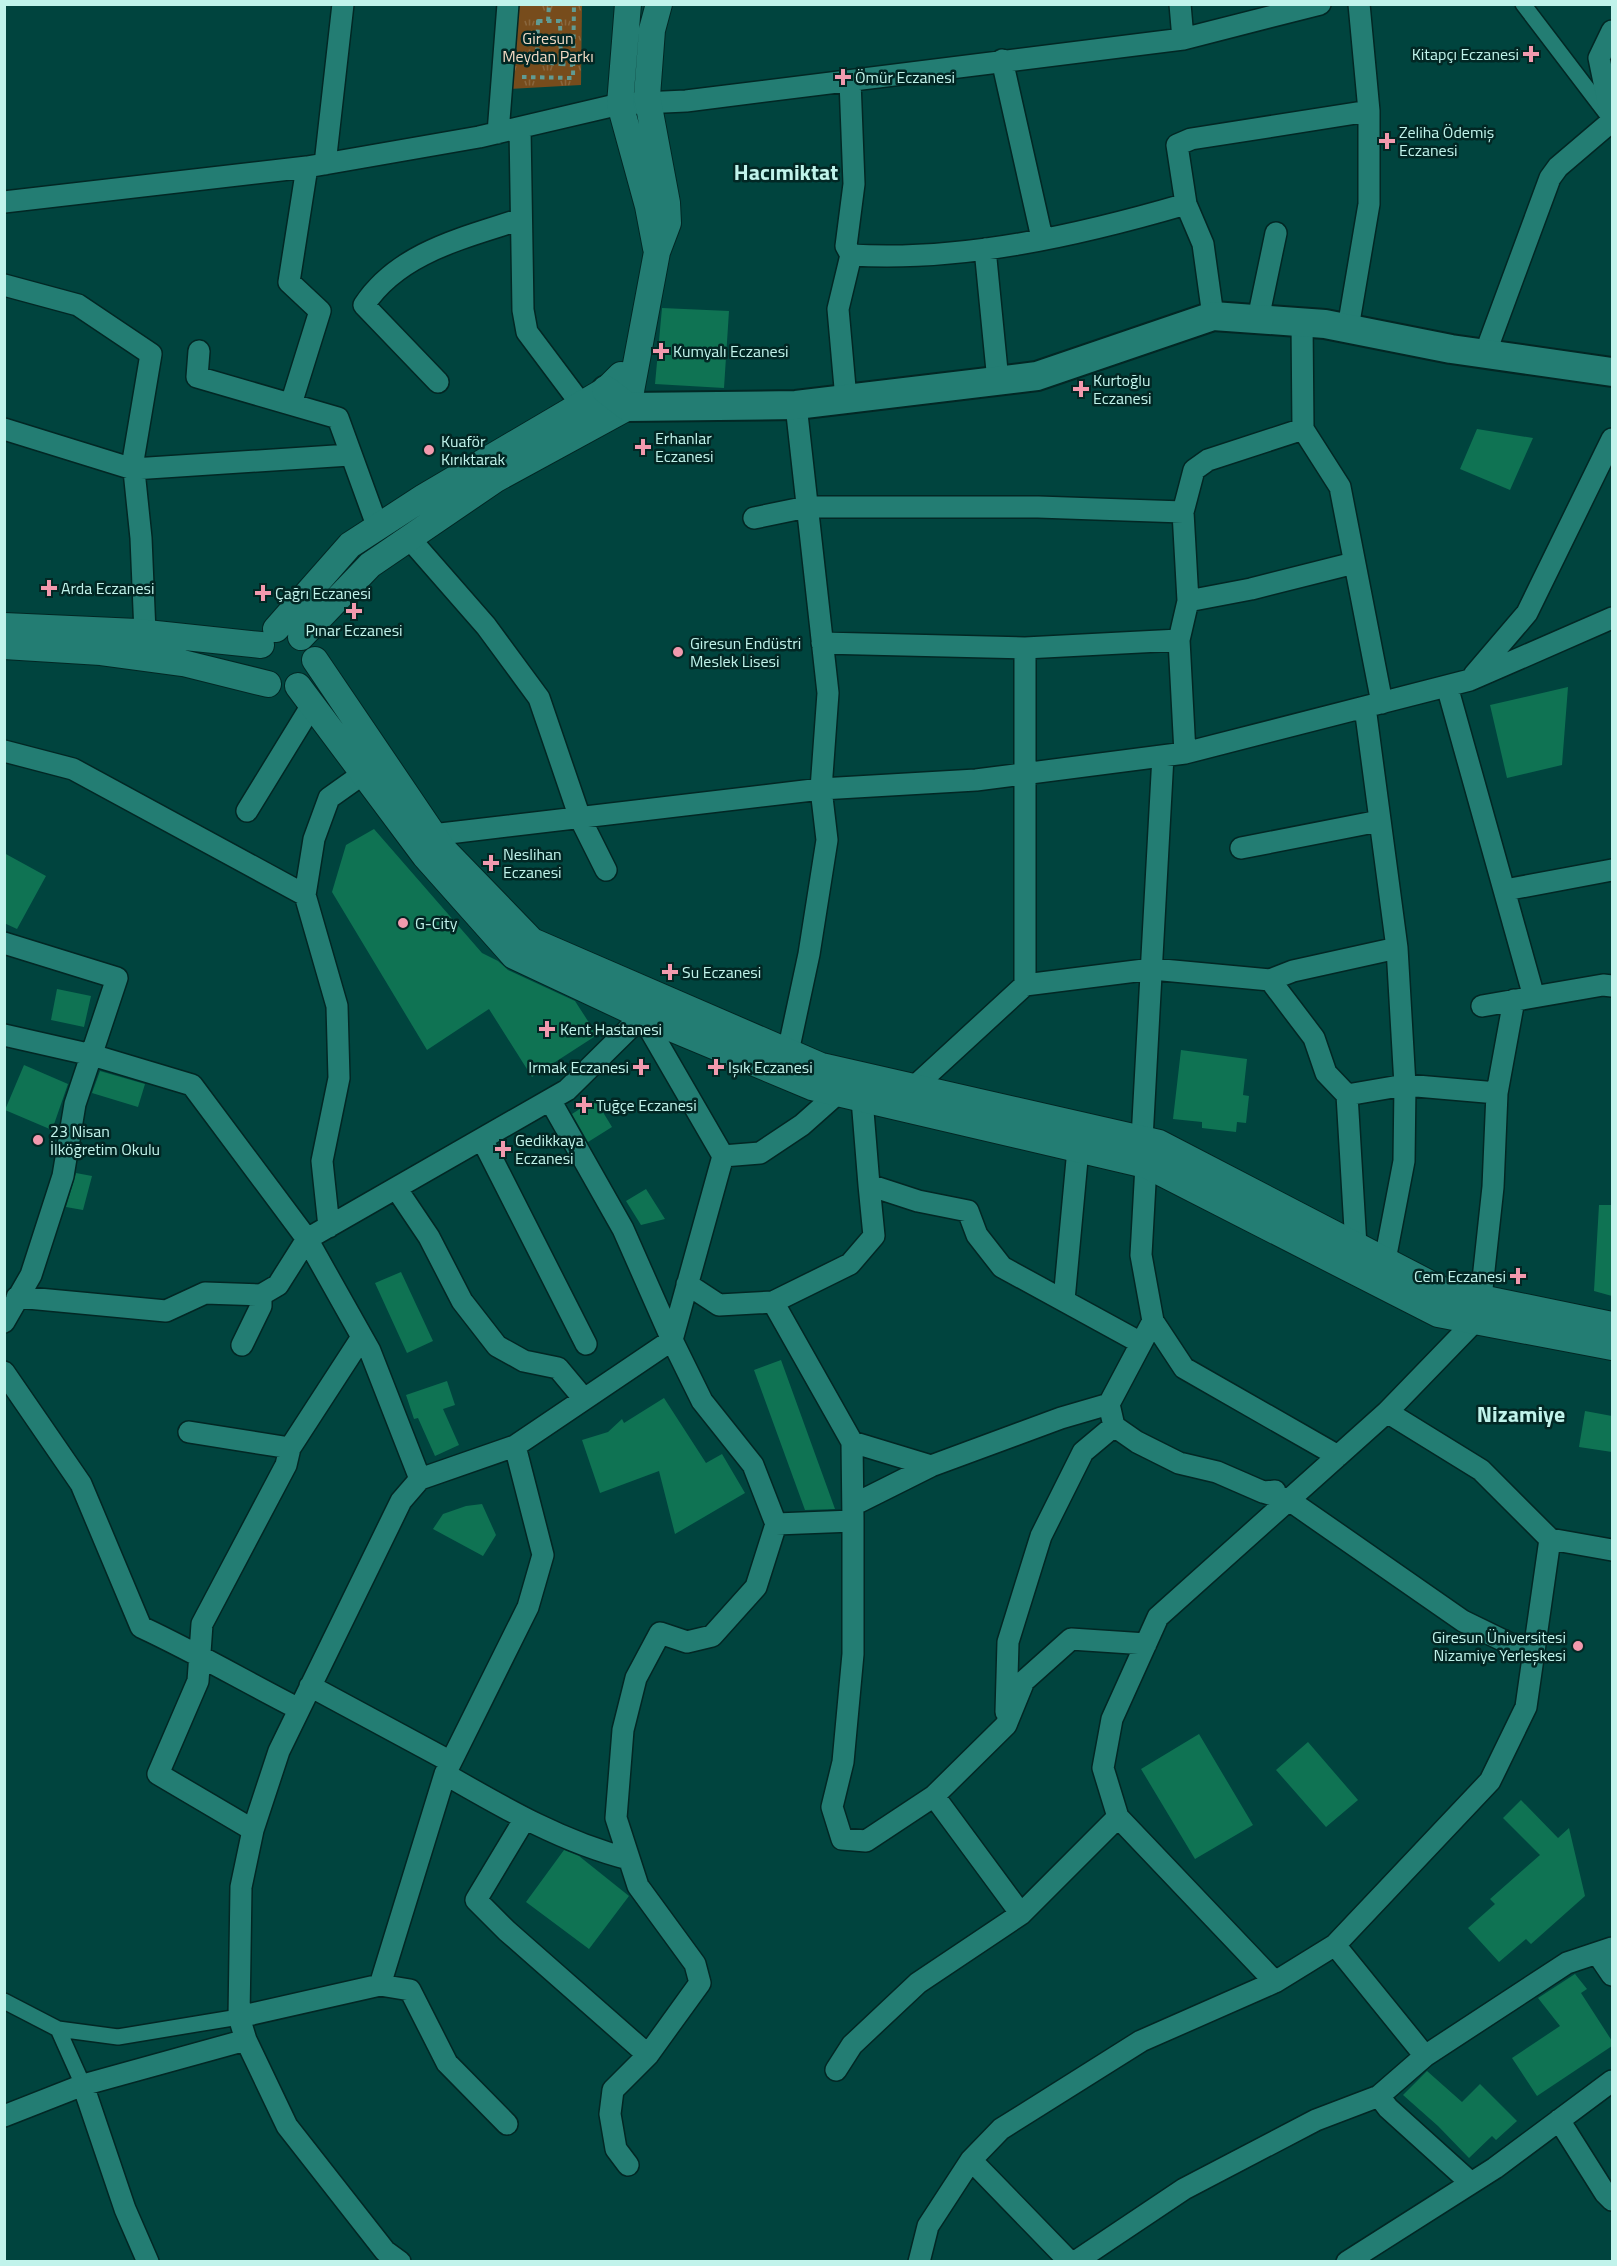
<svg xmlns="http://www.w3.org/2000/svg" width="1617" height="2266" viewBox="0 0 1617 2266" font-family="'Titillium Web',sans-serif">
  <defs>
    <pattern id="grass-tufts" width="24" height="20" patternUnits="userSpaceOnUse" patternTransform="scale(1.5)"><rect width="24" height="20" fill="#774c1c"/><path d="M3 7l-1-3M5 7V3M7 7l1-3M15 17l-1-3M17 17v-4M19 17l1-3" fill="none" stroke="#89663d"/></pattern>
  </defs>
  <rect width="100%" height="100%" fill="#00443e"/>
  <path fill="url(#grass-tufts)" d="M517,5H582L581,85L509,89Z"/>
  <path fill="#0f7353" d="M662,308L729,311L724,388L655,384Z
    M1477,429L1533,438L1510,490L1460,469Z
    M1568,687L1562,765L1507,778L1490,705Z
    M374,829L482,953L498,961L508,970L575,1001L597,1035L532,1077L489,1009L427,1050L332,892L346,845Z
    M4,853L46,876L17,929L4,923Z
    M57,989L91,996L84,1027L51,1020Z
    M1181,1050L1247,1059L1243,1095L1249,1096L1246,1123L1237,1122L1236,1132L1202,1128V1122L1173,1119Z
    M24,1065L68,1084L52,1130L5,1110Z
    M100,1071L145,1084L138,1107L92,1093Z
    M595,1099L612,1127L588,1142L572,1114Z
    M76,1173L92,1176L83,1210L66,1207Z
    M646,1189L665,1219L641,1225L626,1201Z
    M1599,1205H1612V1296L1594,1291Z
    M401,1272L433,1341L407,1353L375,1283Z
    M781,1360L835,1509L805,1510L754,1370Z
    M447,1381L455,1405L443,1409L459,1445L435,1456L418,1418L414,1419L406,1395Z
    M664,1398L706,1463L722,1454L745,1493L675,1534L659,1471L600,1493L582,1440L608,1432L622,1419L624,1423Z
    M1585,1411L1612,1416V1452L1579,1447Z
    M482,1504L496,1535L483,1556L433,1529L443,1514L466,1506Z
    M1199,1734L1253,1825L1195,1859L1141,1769Z
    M1308,1742L1358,1800L1326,1827L1276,1770Z
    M1521,1800L1558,1838L1569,1828L1585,1896L1531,1944L1526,1939L1499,1962L1468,1928L1495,1904L1490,1899L1540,1855L1503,1818Z
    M564,1850L579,1856L629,1896L589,1949L526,1902Z
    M1575,1974L1587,1989L1581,1993L1612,2041V2046L1537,2096L1512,2058L1560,2026L1538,1998Z
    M1427,2071L1462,2102L1480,2084L1517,2121L1496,2140L1492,2136L1469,2158L1438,2126L1403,2095Z"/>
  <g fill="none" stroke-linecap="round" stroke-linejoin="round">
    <g stroke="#022724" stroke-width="18">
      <path id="pedestrian" d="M1523,4L1609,117
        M4,2001L58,2029
        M83,2085L58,2029L118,2037L239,2017"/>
    </g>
    <g stroke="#022724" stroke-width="24">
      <path id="minor" d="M1180,4L1183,39
        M1002,60L1042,238
        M1612,121L1599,58L1612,31
        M520,128L523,310L527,332L581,404
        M498,133L508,4
        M325,164L343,4
        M4,202L307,167L479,137L620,104L686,101L1183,39L1320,4
        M985,249L998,381
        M851,255C962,262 1080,235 1186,204
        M4,285L78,305L151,354L133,461L141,538L145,633
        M1213,316L1203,244L1186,204L1177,145L1191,139L1369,111
        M1258,319L1276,233
        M1302,322L1303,429L1340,487L1382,703
        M1348,328L1369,204V111L1359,4
        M199,351L197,377L338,418L378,528
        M1485,354L1550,178L1558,167L1612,121
        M438,382L364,305C399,252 464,238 521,219
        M846,399L838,309L851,255L846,246L854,184L850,81
        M291,404L320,311L289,282L307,167
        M4,429L133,469L350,455
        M754,518L807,507H1038L1183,512
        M409,538L486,626L539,698L580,818L606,870
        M1188,601L1251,589L1354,563
        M822,643L1025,648L1179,640
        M1474,675L1527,613L1612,439
        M1447,686L1534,997
        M1365,707L1397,948L1405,1085L1404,1161L1385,1260
        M4,751L73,769L305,895
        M1185,753L1179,640L1188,601L1183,512L1194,470L1208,460L1303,429
        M247,811L312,705
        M432,835L821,789L976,780L1185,753L1470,680L1612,618
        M1241,848L1379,821
        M1505,890L1612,870
        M4,943L117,978L75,1104L63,1176L31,1275L4,1322
        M1270,980L1314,1038L1326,1073L1347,1095L1356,1246
        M1025,985V648
        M1482,1006L1603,985L1612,986
        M4,1035L92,1055L192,1085L307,1239L370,1351L420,1479
        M788,1052L809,954L827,840L821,789L828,693L796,405
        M913,1088L1025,985L1152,969L1270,980L1293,971L1397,948
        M1347,1095L1405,1085L1497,1093
        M862,1099L869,1185L918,1201L968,1211L977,1235L1002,1267L1141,1343
        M550,1100L623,1229L672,1340L702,1401L753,1465L776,1524L853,1521L852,1442L773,1302L719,1305L687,1284
        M482,1139L586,1344
        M1142,1139L1163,756
        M723,1156L760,1153L802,1125L838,1093
        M1146,1165L1141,1255L1153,1321
        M396,1188L429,1237L462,1301L497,1346L524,1361L558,1368L584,1399
        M329,1227L322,1161L339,1078L337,1006L305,895L314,839L329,798L377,764
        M261,1295L278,1285L307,1239L567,1090L642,1016L723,1156L672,1340L515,1446L420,1479L401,1501L279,1751L253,1830L241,1887L239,2017L246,2040L287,2126L385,2251L400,2262
        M17,1297L166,1311L205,1293L261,1295V1306L242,1345
        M1481,1298L1493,1187L1497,1093L1514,1000
        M1064,1300L1078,1149
        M773,1302L850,1264L874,1236L869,1185
        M4,1372L81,1484L141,1627C195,1652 246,1682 299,1709
        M1387,1412L1481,1470L1550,1539L1526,1707L1490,1781L1335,1945L1425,2056
        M1114,1426L1137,1442L1179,1463L1217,1472L1263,1492L1275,1491
        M189,1432L290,1448
        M852,1442L931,1466L1061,1418L1109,1404L1153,1321L1184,1368L1338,1456
        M1263,1492L1289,1500L1463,1621L1533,1655
        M853,1505L931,1466
        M853,1521V1654L843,1762L832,1807L842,1839L866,1841L934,1796L1006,1725L1024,1681L1071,1639L1146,1644
        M1550,1539L1612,1550
        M310,1686L451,1762
        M1006,1712L1008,1642L1041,1536L1083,1452L1114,1426L1109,1404
        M445,1774C504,1808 562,1842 629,1859
        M934,1796L1021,1914
        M1118,1817L1275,1982
        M524,1820L476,1900L507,1931L648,2055L700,1983L695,1964L638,1886L616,1818L623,1730L636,1678L660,1633L687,1642L712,1636L756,1587L776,1524
        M253,1830L158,1774L198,1681L202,1624L286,1465L290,1448L362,1337
        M1597,1953L1612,1975
        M380,1985L410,1990L447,2063L507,2124
        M239,2017L380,1985L445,1774L528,1607L543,1555L515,1446
        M836,2070L852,2045L918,1983L1021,1914L1118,1817L1103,1768L1112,1719L1158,1617L1387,1412L1477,1319
        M83,2085L125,2209L148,2262
        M1379,2096L1388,2108L1471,2183
        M4,2116L83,2085L246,2040
        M1559,2120L1605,2193L1612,2200
        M971,2160L1070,2262
        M628,2165L616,2149L610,2114L613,2090L648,2055
        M919,2262L928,2226L971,2160L1001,2129L1141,2041L1275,1982L1335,1945
        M1075,2262L1184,2189L1316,2120L1379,2096L1425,2056L1567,1963L1612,1948
        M1347,2262L1495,2168L1612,2081"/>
    </g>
    <g stroke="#022724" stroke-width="28">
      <path id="tertiary" d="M628,4L620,104L648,206L656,248
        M4,626L137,632L261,645
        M276,629L350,545L424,497L606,390L621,375
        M301,637L370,565L496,479L628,407L657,252L668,223L667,203L647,96L652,30L659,4
        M4,646L101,652L183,663L268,684
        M315,660L443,849L532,941L821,1066L1159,1143L1442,1290L1612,1325
        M298,686L425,856L514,956L642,1016L812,1087L1146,1165L1438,1314L1612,1347"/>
    </g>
    <g stroke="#022724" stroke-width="32">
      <path id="secondary" d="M606,390L628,407L796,405L1037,376L1213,316L1325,324L1451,349L1612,372"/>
    </g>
    <path stroke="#609b94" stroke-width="4" stroke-dasharray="4.5 4.5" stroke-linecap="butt" d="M538,21H560L561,64L537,62Z
      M548,21L549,4
      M523,62H537
      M561,64L573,65
      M522,77L573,78L574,4"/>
    <use href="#pedestrian" stroke="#237d73" stroke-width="15"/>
    <use href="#minor" stroke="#237d73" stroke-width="21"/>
    <use href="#tertiary" stroke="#237d73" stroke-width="26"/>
    <use href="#secondary" stroke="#237d73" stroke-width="28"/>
  </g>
  <g fill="#f29aae" stroke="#022724" stroke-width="2">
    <path d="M1528 45h6v6h6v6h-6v6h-6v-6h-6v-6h6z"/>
    <path d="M840 68h6v6h6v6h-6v6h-6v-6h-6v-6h6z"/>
    <path d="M1384 132h6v6h6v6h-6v6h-6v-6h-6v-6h6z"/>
    <path d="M658 342h6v6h6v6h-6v6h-6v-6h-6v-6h6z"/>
    <path d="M1078 380h6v6h6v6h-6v6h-6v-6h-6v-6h6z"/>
    <path d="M640 438h6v6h6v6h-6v6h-6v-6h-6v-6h6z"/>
    <circle cx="429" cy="450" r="6"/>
    <path d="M46 579h6v6h6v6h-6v6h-6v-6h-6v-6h6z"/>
    <path d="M260 584h6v6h6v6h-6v6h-6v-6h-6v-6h6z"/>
    <path d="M351 602h6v6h6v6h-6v6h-6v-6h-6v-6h6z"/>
    <circle cx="678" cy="652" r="6"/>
    <path d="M488 854h6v6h6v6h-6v6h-6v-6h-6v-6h6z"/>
    <circle cx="403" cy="923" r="6"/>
    <path d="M667 963h6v6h6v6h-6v6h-6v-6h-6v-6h6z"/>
    <path d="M544 1020h6v6h6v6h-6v6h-6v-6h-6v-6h6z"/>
    <path d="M638 1058h6v6h6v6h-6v6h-6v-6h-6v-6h6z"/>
    <path d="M713 1058h6v6h6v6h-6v6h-6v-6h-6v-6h6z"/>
    <path d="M581 1096h6v6h6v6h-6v6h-6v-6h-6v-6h6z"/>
    <circle cx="38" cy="1140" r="6"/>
    <path d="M500 1140h6v6h6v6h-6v6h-6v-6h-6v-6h6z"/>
    <path d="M1515 1267h6v6h6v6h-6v6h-6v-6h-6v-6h6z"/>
    <circle cx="1578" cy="1646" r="6"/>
  </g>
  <g text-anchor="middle" stroke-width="5" stroke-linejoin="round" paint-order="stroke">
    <g font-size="16" fill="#f1d9c3" stroke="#022724">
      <text x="548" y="44">Giresun<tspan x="548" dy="18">Meydan Parkı</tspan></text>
    </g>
    <g font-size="16" fill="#c1f3eb" stroke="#022724" text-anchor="start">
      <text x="1519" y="60" text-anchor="end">Kitapçı Eczanesi</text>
      <text x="855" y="83">Ömür Eczanesi</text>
      <text x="1399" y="138">Zeliha Ödemiş<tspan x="1399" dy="18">Eczanesi</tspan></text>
      <text x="673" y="357">Kumyalı Eczanesi</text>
      <text x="1093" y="386">Kurtoğlu<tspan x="1093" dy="18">Eczanesi</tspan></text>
      <text x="655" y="444">Erhanlar<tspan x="655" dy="18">Eczanesi</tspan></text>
      <text x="441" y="447">Kuaför<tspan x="441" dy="18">Kırıktarak</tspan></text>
      <text x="61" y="594">Arda Eczanesi</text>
      <text x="275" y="599">Çağrı Eczanesi</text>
      <text x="354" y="636" text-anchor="middle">Pınar Eczanesi</text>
      <text x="690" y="649">Giresun Endüstri<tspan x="690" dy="18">Meslek Lisesi</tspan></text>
      <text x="503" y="860">Neslihan<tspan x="503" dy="18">Eczanesi</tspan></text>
      <text x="415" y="929">G-City</text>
      <text x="682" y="978">Su Eczanesi</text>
      <text x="560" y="1035">Kent Hastanesi</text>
      <text x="629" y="1073" text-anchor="end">Irmak Eczanesi</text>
      <text x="728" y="1073">Işık Eczanesi</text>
      <text x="596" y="1111">Tuğçe Eczanesi</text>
      <text x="50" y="1137">23 Nisan<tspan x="50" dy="18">İlköğretim Okulu</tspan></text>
      <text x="515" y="1146">Gedikkaya<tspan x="515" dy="18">Eczanesi</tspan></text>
      <text x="1506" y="1282" text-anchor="end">Cem Eczanesi</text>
      <text x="1566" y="1643" text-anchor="end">Giresun Üniversitesi<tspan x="1566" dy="18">Nizamiye Yerleşkesi</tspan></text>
    </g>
    <g font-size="22" font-weight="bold" fill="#c1f3eb" stroke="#022724">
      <text x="786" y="180">Hacımiktat</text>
      <text x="1521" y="1422">Nizamiye</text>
    </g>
  </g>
  <rect width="1617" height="2266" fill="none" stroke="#c1f3eb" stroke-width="12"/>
</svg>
